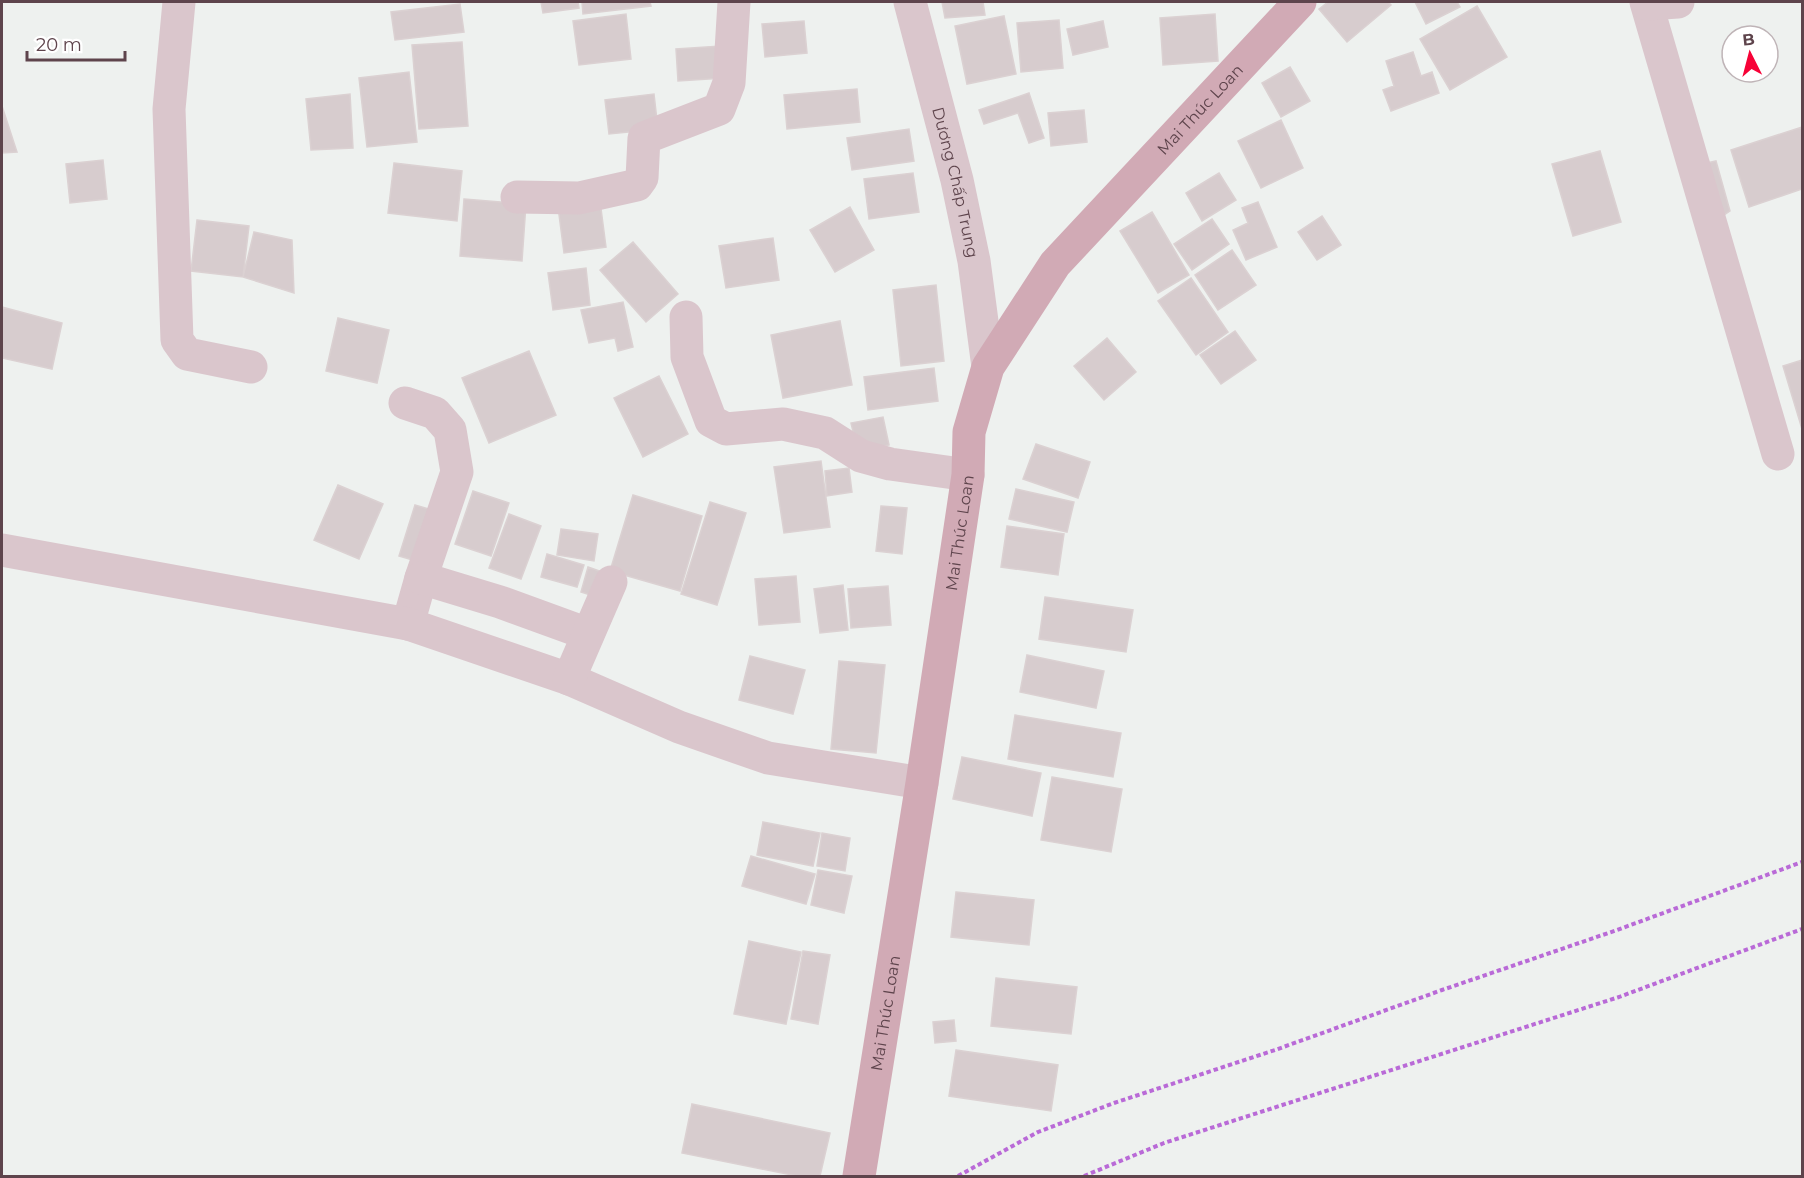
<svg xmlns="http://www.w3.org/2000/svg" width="1804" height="1178" viewBox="0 0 1804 1178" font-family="Montserrat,sans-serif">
  <rect width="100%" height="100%" fill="#eef1ef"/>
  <path fill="#d7ccce" stroke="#dbd1d2" stroke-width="1.5" d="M541,2H578L579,8L543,13Z
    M582,2H650L651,6L583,14Z
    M942,2H983L985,15L945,18Z
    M1328,2H1388L1391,5L1347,42L1319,9Z
    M1415,2H1457L1460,7L1426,24Z
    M460,4L464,32L395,40L391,12Z
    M1477,6L1507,57L1450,90L1420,39Z
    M626,14L631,59L579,65L573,21Z
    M1215,14L1218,61L1163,65L1160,18Z
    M1004,16L1016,74L967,84L955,26Z
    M1059,20L1063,68L1021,72L1017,23Z
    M804,21L807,53L765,57L762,24Z
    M1103,21L1108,47L1073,55L1067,29Z
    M462,42L468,126L419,129L412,45Z
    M721,46L724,78L678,81L676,49Z
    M1413,52L1421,76L1432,72L1439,93L1391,111L1383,90L1394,86L1386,61Z
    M1290,67L1310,101L1281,117L1262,83Z
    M409,72L417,142L367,147L359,78Z
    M857,89L860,122L787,129L784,95Z
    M1029,93L1044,138L1029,143L1018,113L984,124L979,110Z
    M350,94L353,148L311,150L306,99Z
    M654,94L658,129L609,134L605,100Z
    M2,106L17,152L2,153Z
    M1084,110L1087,142L1051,146L1048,113Z
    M1281,120L1303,168L1261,188L1238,141Z
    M1802,127V189L1749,207L1731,150Z
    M909,129L914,161L852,170L847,138Z
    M1600,151L1621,222L1573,236L1552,164Z
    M103,160L107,199L70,203L66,164Z
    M1716,161L1730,211L1718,219L1702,164Z
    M394,163L462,171L457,221L388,213Z
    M913,173L919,212L869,219L864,179Z
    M1219,173L1236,200L1202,221L1186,193Z
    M464,199L526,204L522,261L460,256Z
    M600,201L606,247L564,253L558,207Z
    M1258,202L1277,247L1246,260L1233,230L1248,223L1242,208Z
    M850,207L874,250L835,272L810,230Z
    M1152,212L1189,275L1158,293L1120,231Z
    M1322,216L1341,245L1317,260L1298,232Z
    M1212,219L1229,244L1192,270L1174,244Z
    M197,220L249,226L243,277L191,271Z
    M254,232L292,240L294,293L243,277Z
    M773,238L779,280L726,288L719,246Z
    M633,242L678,294L646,322L600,270Z
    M1232,250L1256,285L1218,310L1195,275Z
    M586,268L590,305L553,310L548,273Z
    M1191,278L1228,332L1196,355L1158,301Z
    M936,285L944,361L901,366L893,290Z
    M623,302L633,347L618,351L615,338L589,343L581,310Z
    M2,307L62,323L52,369L2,358Z
    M338,318L389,330L377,383L326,371Z
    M840,321L852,385L783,398L771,335Z
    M1235,331L1256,360L1221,384L1200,355Z
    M1107,338L1136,372L1104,400L1074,366Z
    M529,351L556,415L489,443L462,378Z
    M1802,360V429L1783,366Z
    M934,368L938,401L868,410L864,377Z
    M659,376L688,434L643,457L614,398Z
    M883,417L889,445L858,452L851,423Z
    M1036,444L1090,462L1078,498L1023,479Z
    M821,461L830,527L784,533L774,467Z
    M849,468L852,492L827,496L825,471Z
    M338,485L383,504L359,559L314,540Z
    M1016,489L1074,502L1067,532L1009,519Z
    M473,491L509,503L491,556L455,544Z
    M633,495L702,516L680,591L610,571Z
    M710,502L746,513L717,605L681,594Z
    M415,505L439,512L423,563L399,556Z
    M881,506L907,508L902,554L876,551Z
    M509,514L541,526L521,579L489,568Z
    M1007,526L1064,534L1058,575L1001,567Z
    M561,529L598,534L594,561L557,555Z
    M547,554L584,565L577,587L541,577Z
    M588,567L608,574L600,598L581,592Z
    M796,576L800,622L759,625L755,579Z
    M843,585L848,630L820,633L814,589Z
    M888,586L891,625L851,628L848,589Z
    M1045,597L1133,610L1126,652L1039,639Z
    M1027,655L1104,671L1096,708L1020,692Z
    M750,656L805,670L793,714L739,700Z
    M839,661L885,665L876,753L831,749Z
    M1015,715L1121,733L1113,777L1008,759Z
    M962,757L1041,773L1032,816L953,799Z
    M1052,777L1122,789L1111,852L1041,840Z
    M763,822L820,833L813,866L757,855Z
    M822,833L850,838L845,871L817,866Z
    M751,856L815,874L806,904L742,886Z
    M818,870L852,876L844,913L811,905Z
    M956,892L1034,900L1029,945L951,937Z
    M749,941L801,952L786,1024L734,1014Z
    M803,951L830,955L818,1024L791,1019Z
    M996,978L1077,987L1071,1034L991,1026Z
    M954,1020L956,1041L935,1043L933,1022Z
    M956,1050L1058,1065L1051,1111L949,1096Z
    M692,1104L830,1133L820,1176H797L682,1153Z"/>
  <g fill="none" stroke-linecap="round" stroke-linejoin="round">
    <path stroke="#b96ad7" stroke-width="4" stroke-dasharray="4.5 3" stroke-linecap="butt" d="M958,1176L1038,1132L1114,1103L1275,1050L1442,990L1617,930L1802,862
      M1084,1176L1164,1143L1619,997L1802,929"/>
    <g stroke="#dac6cc" stroke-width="33">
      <path d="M179,2L169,109L177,340L187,354L251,367"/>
      <path id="s1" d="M910,2L957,180L974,261L988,367"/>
      <path d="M1646,2L1778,454"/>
      <path d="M1647,4L1678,2"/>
      <path d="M517,197L579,198L637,185L642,178L644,138L719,109L729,83L734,2"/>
      <path d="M686,317L687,357L711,421L726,429L783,424L825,433L861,456L890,464L968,475"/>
      <path d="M405,403L435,413L450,430L457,472L421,578L408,624"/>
      <path d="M2,550L408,624L569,679L679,727L768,758L922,783"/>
      <path d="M421,578L500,602L588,634"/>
      <path d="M569,679L611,582"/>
    </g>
    <path stroke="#d1aab5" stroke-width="33" id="s2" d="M859,1176L922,783L968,475L969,432L988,367L1055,264L1300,2"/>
  </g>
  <g text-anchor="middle" stroke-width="5" stroke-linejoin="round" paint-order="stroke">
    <g font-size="16" fill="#5e444c" stroke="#fff">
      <text dy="6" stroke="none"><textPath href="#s2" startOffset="1155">Mai Thúc Loan</textPath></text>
      <text dy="6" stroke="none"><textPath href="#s1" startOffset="186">Dương Chấp Trung</textPath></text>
      <text dy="6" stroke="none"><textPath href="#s2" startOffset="651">Mai Thúc Loan</textPath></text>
      <text dy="6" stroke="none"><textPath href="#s2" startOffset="165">Mai Thúc Loan</textPath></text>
    </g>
  </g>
  <rect width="1804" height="1178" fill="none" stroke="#5e444c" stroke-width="6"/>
  <g transform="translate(1750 54) rotate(354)"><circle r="28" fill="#ffffff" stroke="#bfb4b7" stroke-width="1.5"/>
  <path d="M0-4.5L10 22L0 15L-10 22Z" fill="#f70237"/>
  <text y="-9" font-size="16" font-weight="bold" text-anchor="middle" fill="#5e444c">B</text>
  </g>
  <path d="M27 51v9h98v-9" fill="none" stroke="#5e444c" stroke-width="3"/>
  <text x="36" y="51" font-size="18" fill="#5e444c" stroke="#ffffff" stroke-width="4.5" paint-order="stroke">20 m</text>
</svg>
